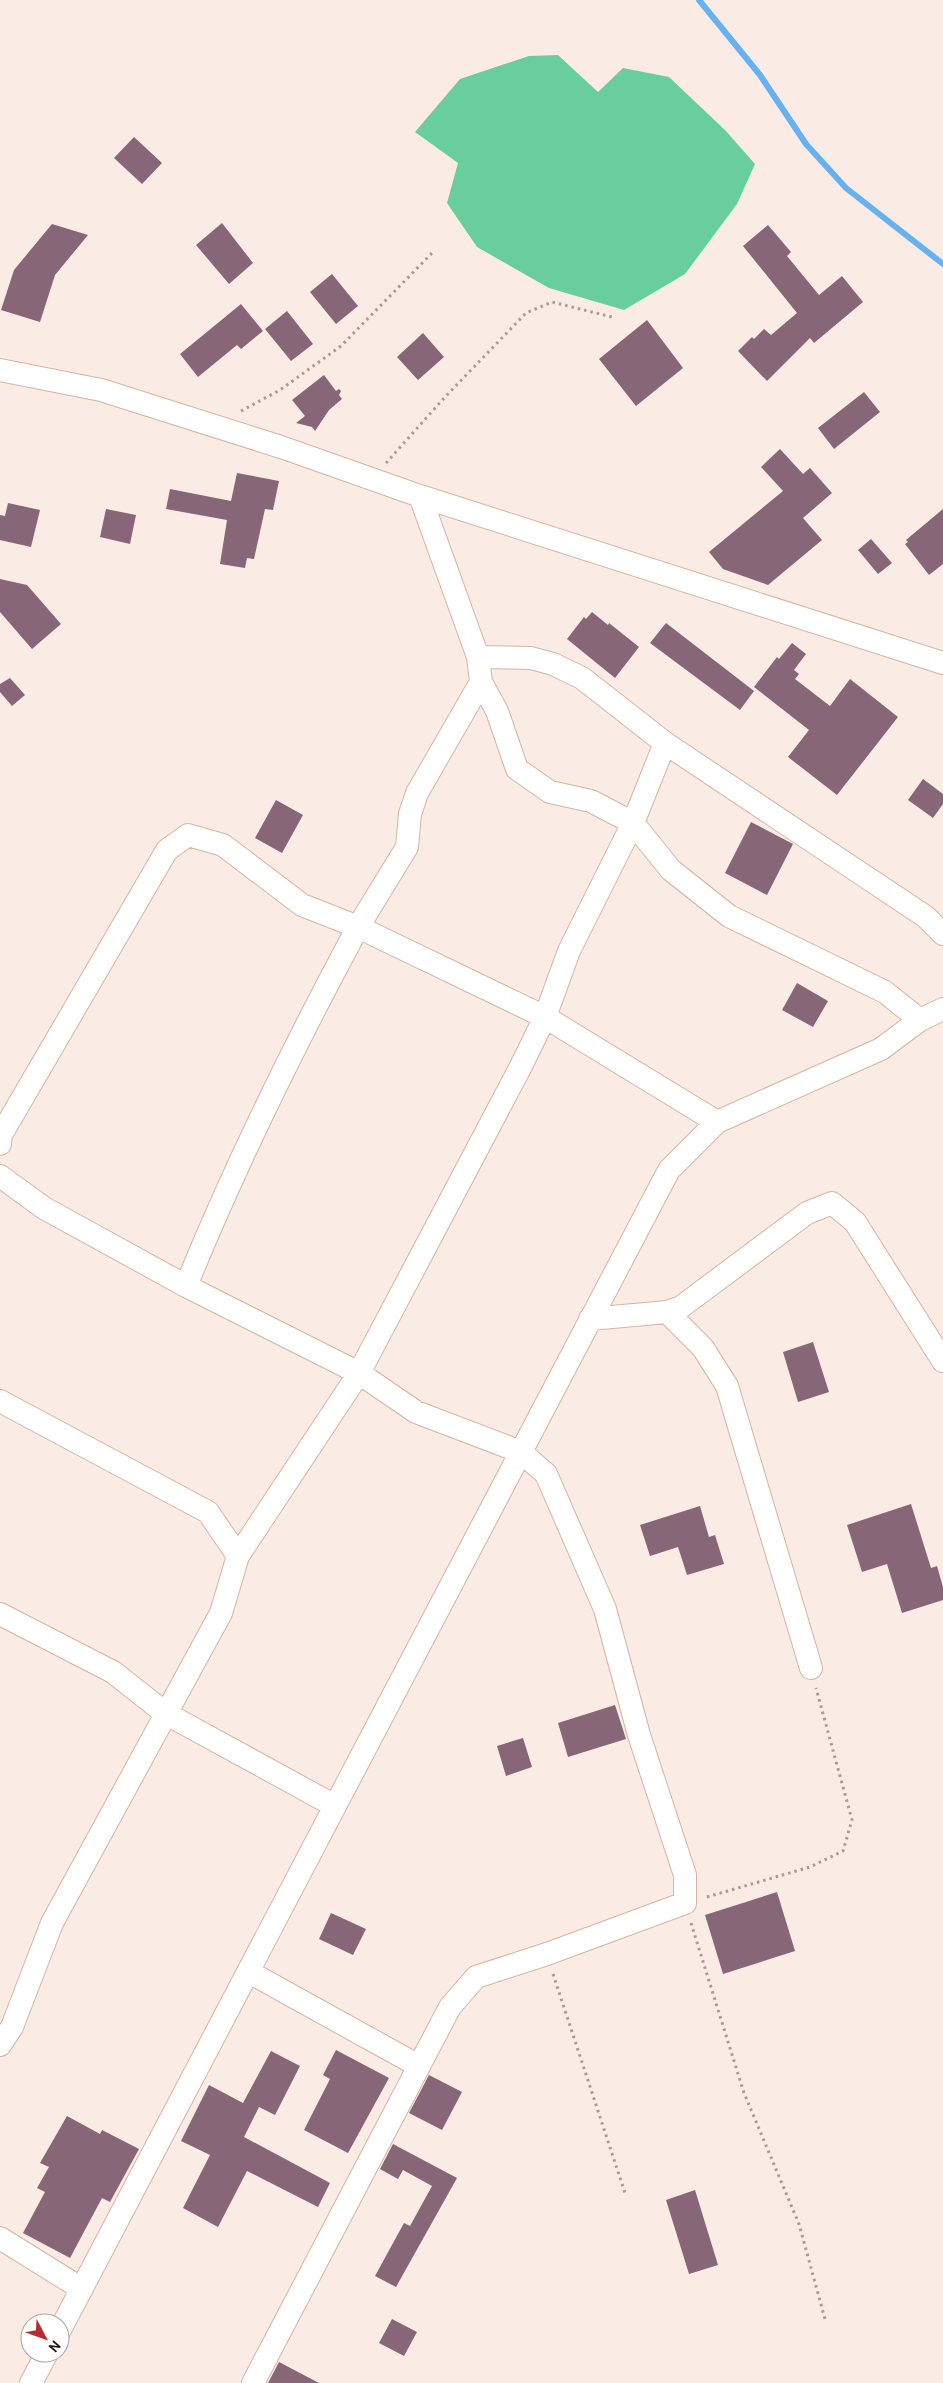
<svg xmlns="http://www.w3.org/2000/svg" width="943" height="2383" viewBox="0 0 943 2383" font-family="Cabin,sans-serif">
  <rect width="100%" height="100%" fill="#faece4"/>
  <path fill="#69ce9d" d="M558,55L598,92L623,68L669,77L726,131L755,164L737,204L685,274L624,310L549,288L477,247L447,203L458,163L415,132L460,79L529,56Z"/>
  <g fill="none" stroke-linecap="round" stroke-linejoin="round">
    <path stroke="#66b1f0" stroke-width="6" d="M699,0L760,75L806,144L846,188L943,264"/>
  </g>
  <path fill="#866677" d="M134,137L162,163L142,184L114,158Z
    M222,223L253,263L229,284L196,245Z
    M52,224L88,235L55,275L40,322L1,310L14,270Z
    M768,225L791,252L787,256L819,295L842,276L863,302L814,343L810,338L767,381L738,351L752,337L754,339L764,329L771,335L797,313L743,246Z
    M332,274L358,306L336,324L310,292Z
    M241,304L263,331L241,349L237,345L198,377L180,354Z
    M287,311L313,344L291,361L265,329Z
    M647,320L683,368L636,406L599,359Z
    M423,333L444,357L418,380L397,357Z
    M324,375L336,391L339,389L341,391L339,395L342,399L329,410L315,431L312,427L296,423L305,416L292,400Z
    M864,392L880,412L834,449L818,428Z
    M780,449L803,474L810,468L832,493L803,518L822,540L768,585L723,569L709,552L783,491L761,467Z
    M237,473L279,481L273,510L265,509L254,559L247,558L245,568L220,564L227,520L166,509L170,489L231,501Z
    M8,503L40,510L31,547L0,540V515L5,516Z
    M106,509L136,515L130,544L100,537Z
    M943,509V564L929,575L905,544L908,542L906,540Z
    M871,539L892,563L878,574L858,550Z
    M0,579L27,585L61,624L32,649L0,612Z
    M592,612L608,625L609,623L639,647L615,678L567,639L584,617L586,619Z
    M666,623L754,691L740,710L650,643Z
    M792,643L806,654L794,670L799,674L795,679L830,706L850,679L898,717L837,795L788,757L809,730L754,687L777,657L779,659Z
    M10,678L25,695L12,706L0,692V684Z
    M923,779L943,794V804L933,818L908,800Z
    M276,800L303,815L282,853L255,838Z
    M751,822L793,844L767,895L725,873Z
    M797,983L828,1001L813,1027L782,1010Z
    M813,1342L829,1392L798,1402L783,1352Z
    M911,1504L931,1568L937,1566L943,1587V1600L902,1613L887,1564L862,1572L847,1525Z
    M700,1506L709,1537L715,1535L724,1564L687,1575L678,1547L650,1556L640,1525Z
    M615,1705L626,1739L568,1757L558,1723Z
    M523,1738L532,1767L506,1776L497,1746Z
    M777,1892L795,1951L723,1974L705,1915Z
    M331,1913L366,1929L353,1955L319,1939Z
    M336,2050L389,2078L348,2153L304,2130L330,2079L323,2075Z
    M271,2051L300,2066L275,2115L259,2107L244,2137L330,2183L318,2207L247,2171L218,2227L183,2208L210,2155L181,2141L209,2085L243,2103Z
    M429,2075L462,2092L442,2130L409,2113Z
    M67,2116L100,2134L102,2130L139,2149L110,2202L102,2198L70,2258L23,2233L45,2192L37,2188L49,2167L40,2163Z
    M393,2144L457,2178L396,2287L375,2276L404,2223L410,2226L432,2186L403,2170L398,2179L380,2169Z
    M695,2190L718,2265L689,2274L666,2200Z
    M392,2319L417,2332L404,2356L379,2343Z
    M279,2362L319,2383H268Z"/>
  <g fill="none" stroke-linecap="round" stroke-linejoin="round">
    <g stroke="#d5b4a0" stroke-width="24">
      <path id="minor" d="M0,370L101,390L281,447L420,496L943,663
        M420,496L478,657L481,682L417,793L410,814L407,847L358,927L545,1017L717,1122
        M478,657L531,658L553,664L582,678L665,743L926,917L943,934
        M481,682L497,711L517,769L550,792L591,801L633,823L671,870L729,916L885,992L920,1020
        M0,1144L1,1135L167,850L188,835L223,845L302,905L358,927C295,1044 236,1163 186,1286
        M0,1176L44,1208L186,1286L359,1373L416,1412L521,1452L546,1474L605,1609L639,1735L685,1875V1903L547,1954L476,1977L450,2007L253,2383
        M667,1312L703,1348L727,1386L811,1668
        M590,1319L667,1312L681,1307L807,1213L832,1203L855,1222L943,1361
        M0,1401L208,1512L238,1556L221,1613L52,1923L12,2027L0,2045
        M238,1556L359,1373L520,1068L545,1017L569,951L633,823L665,743
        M0,1614L113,1672L165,1713L335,1806
        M249,1972L417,2065
        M0,2238L82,2289
        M60,2330L669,1170L717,1122L881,1049L920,1020L943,1009
        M31,2383L47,2353"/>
    </g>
    <path stroke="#a99b94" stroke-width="3" stroke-dasharray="2.5 4" stroke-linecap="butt" d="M241,411L280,390L341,346L434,251
      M386,463L445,397L526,313L552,302L612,317
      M707,1897L810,1867L843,1851L852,1820L816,1688
      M691,1923L744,2093L799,2224L825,2319
      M553,1974L625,2193"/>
    <use href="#minor" stroke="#fff" stroke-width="22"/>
  </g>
  <g transform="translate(45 2338) rotate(131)"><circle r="24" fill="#ffffff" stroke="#a6a19e"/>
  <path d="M0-4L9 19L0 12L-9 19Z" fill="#ba2a30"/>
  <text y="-8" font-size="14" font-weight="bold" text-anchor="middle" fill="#20140d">N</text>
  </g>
</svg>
